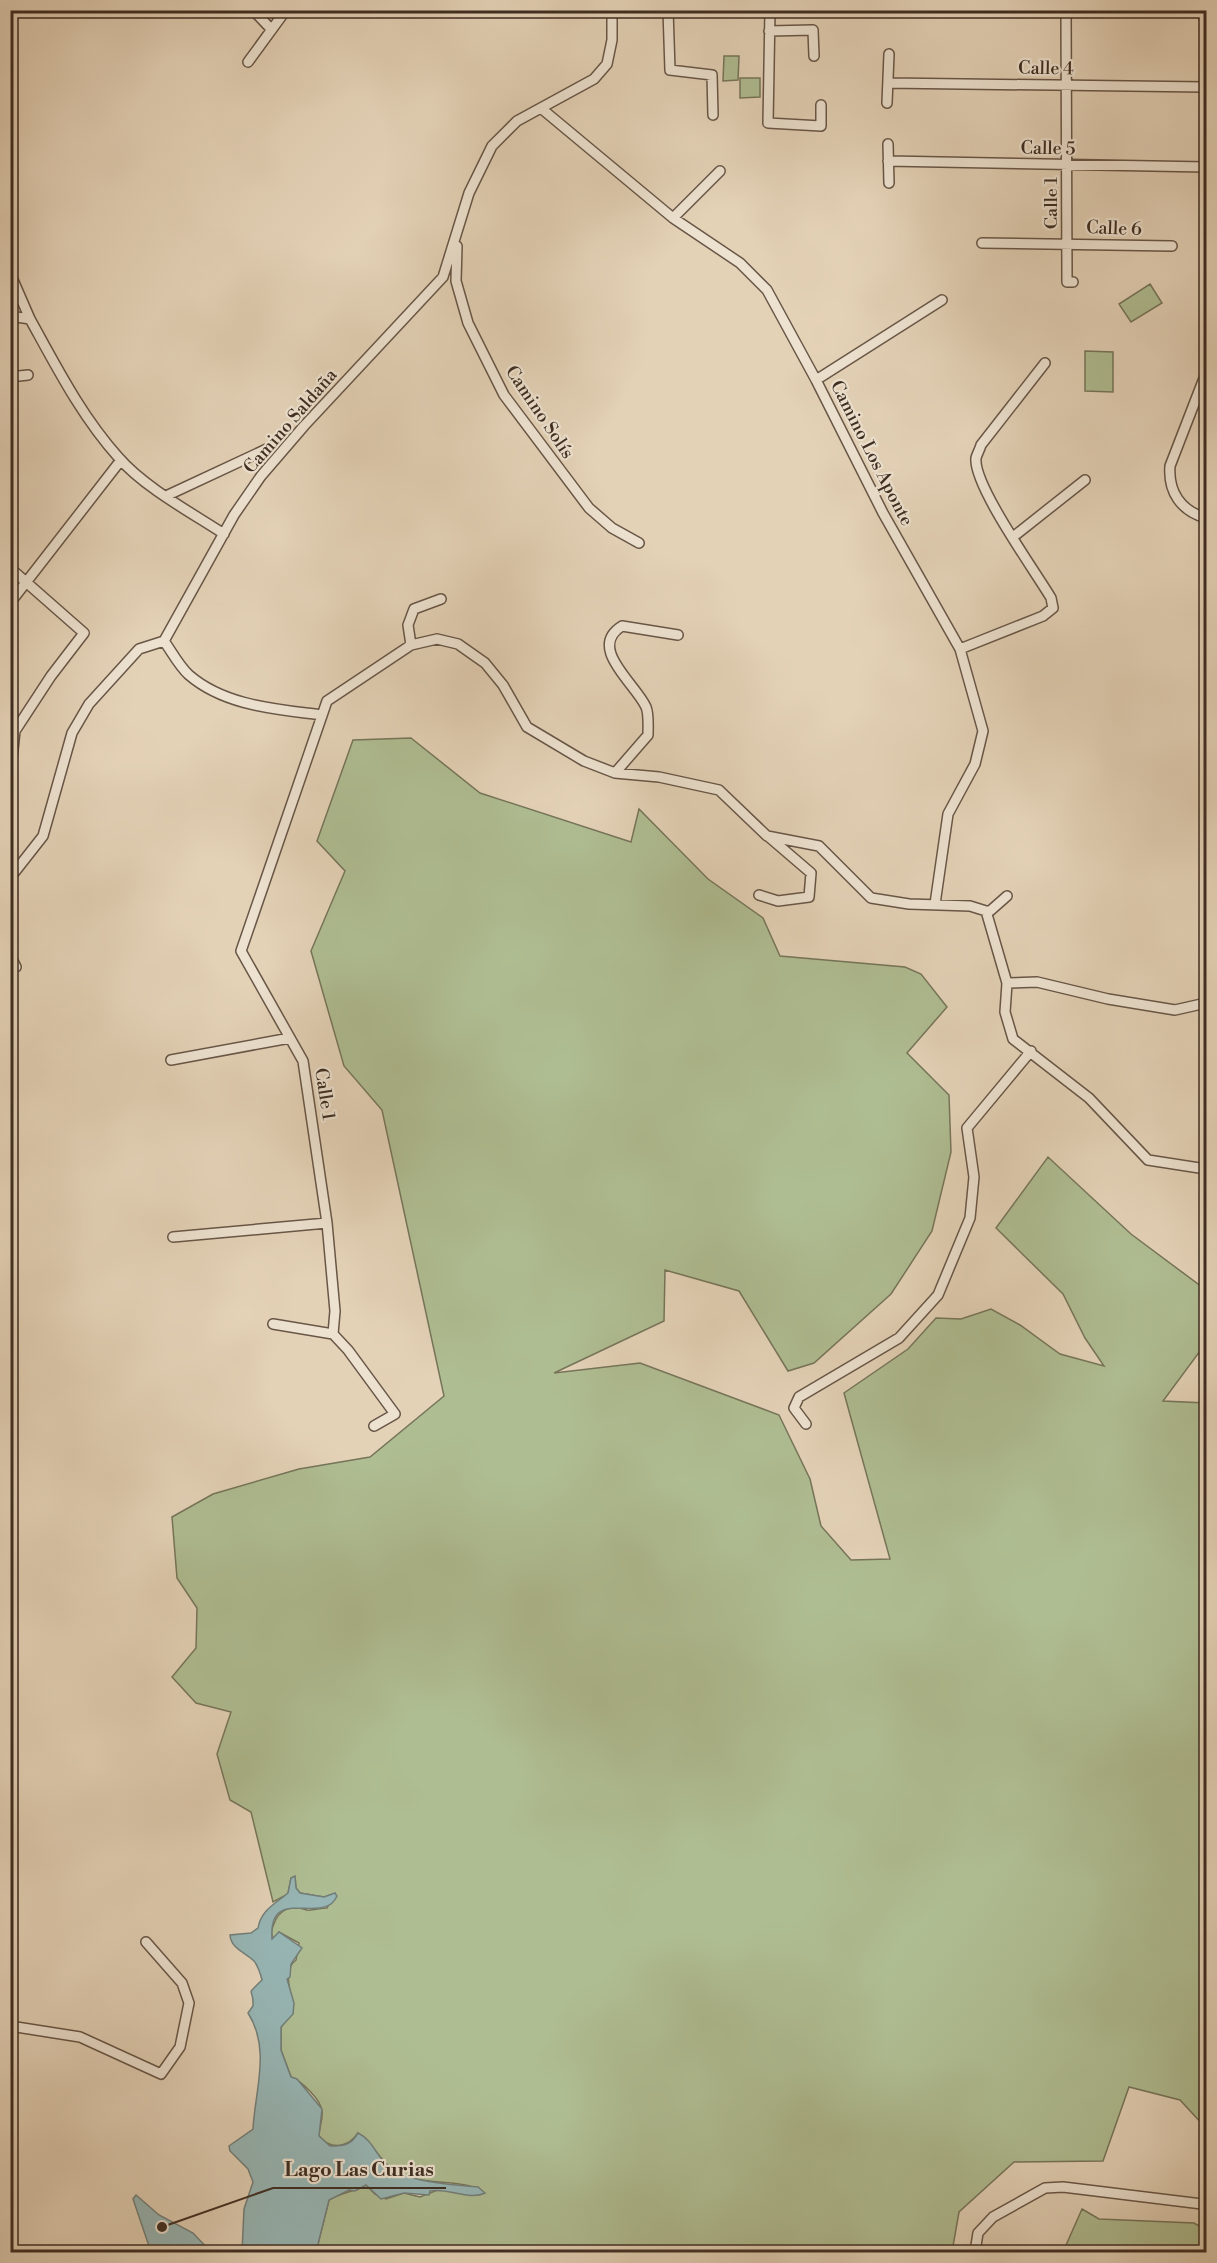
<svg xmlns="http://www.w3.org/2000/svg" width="1217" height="2263" viewBox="0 0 1217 2263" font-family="'Libre Bodoni',serif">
  <rect width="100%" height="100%" fill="#e4d2b7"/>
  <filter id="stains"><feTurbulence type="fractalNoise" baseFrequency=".00333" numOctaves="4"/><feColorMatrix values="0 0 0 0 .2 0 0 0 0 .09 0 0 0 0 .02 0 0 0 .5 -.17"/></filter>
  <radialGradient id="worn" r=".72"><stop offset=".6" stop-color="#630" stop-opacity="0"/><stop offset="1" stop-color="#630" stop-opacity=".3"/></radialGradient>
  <path fill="#afbd92" stroke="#76755a" stroke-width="1.5" d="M724,56H739L738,80L723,81Z
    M740,78H760V97L740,98Z
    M1150,284L1162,303L1131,322L1119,304Z
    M1085,351L1113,352V392L1085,391Z
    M411,738L480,793L631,842L639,809L708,879L763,918L780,956L905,967L921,974L947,1007L907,1053L949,1095L951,1152L932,1231L891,1294L814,1363L788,1371L739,1291L665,1270L664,1321L554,1373L640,1363L779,1415L810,1479L821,1526L851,1560L890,1559L844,1393L908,1349L936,1318L961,1319L991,1309L1020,1325L1060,1354L1104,1366L1085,1338L1063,1294L996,1228L1048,1157L1131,1234L1206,1290V1343L1163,1401L1206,1403V2128L1180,2100L1129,2087L1103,2161L1014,2162L959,2212L952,2252H316L329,2200C340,2192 359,2191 366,2185L375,2194L386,2199L404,2193L420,2197L440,2189L472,2195L470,2186C447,2180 414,2185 393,2170C379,2159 372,2143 358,2133C349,2147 331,2151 319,2136C319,2128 323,2120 322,2112C322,2100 301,2081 291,2077L281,2050V2027L293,2013C294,1995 280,1973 296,1960L299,1943L279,1932L274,1940C271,1935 271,1932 273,1926C279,1908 291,1905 307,1910C312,1911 321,1908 327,1908L334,1894L324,1897L300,1893L296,1888L295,1877L291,1878L288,1894L273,1902L251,1812L230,1800L217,1754L231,1712L196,1703L172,1677L196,1648L197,1608L177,1578L172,1517L213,1494L299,1469L370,1457L444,1396L382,1110L344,1066L311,951L345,871L317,841L353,740Z
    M1082,2209L1099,2219L1194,2223L1206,2230V2252H1063Z"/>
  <path fill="#97b6b5" stroke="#737f7a" stroke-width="1.5" d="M295,1876L296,1888L300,1893L324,1897L335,1893L337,1896C324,1927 268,1883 272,1939L279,1932L302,1948L291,1964L290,1977L287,1979L294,2003L293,2014L281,2027V2050L291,2077L297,2079L322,2109L319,2136L330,2146C344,2146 351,2145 358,2133C371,2139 376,2154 386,2164C405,2183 452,2184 478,2187L485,2193C470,2201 447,2187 430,2191L429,2195L404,2193L381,2199L366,2185L355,2191L349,2190L329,2200L316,2252H242L244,2209L253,2182L248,2169L230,2151L229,2146L253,2129C255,2090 271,2049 248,2013L253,2006C254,1985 244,1998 262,1980C261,1975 257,1964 254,1961C245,1952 231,1949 230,1935L251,1933L258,1928C261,1910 275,1904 288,1893L291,1878Z
    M136,2195L159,2215L193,2233L211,2252H151L133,2199Z"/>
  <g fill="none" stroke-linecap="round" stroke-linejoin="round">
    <g stroke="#685647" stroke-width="12">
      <path id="street" d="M253,10L271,29
        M668,10L670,70L712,75L713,115
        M770,10L768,123L821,126V105
        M1066,10L1067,282H1073
        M1201,10L1206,23
        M769,31L813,30L814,56
        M248,62L286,10
        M888,83L1204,87
        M887,103L889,54
        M542,109L673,218L740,263L767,290L816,380L883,513L960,649L983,731L975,764L948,814L935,904
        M888,144L889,183
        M888,161L1206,167
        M673,218L720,171
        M982,243L1172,246
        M457,246L456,281L468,323L504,395L589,508L612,528L639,543
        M10,273L30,319
        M10,316L30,319C57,368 82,417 119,458C144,487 192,513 224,534
        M1206,373L1170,466C1168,492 1181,511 1206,518
        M10,377L28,375
        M816,380L942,300
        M166,496L271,447
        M1013,537L1085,480
        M10,568L84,633L51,676L15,731L10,777
        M10,603L121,460
        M164,641C172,652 179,666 189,675C225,706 276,709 321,715
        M411,645L408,625L414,609L441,599
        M960,649L1043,616L1053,608L1051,598C1035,571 973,485 976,458C977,454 980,449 981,445L1045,363
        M615,773L648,735C648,726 649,714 646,707C635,683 587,648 622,626L678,635
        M10,878L43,836L72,733L89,704L139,649L164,641L234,515L261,476L304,426L443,277L469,193L492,146L517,121L594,79L607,64L612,40V10
        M759,895L778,901L809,897L811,873L769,837
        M986,911H990L1007,896
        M10,955L16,967
        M1007,983L1037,982L1108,999L1175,1010L1206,1003
        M171,1060L290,1038
        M173,1237L327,1223
        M273,1324L333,1334
        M806,1424L794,1408L799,1397L899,1338L938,1295L970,1218L974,1177L967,1128L1031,1051
        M374,1426L395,1414L348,1350L333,1334L335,1311L327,1223L303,1061L241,951L327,701L411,645L437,639L458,644L485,663L503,685L527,727L584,761L615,773L659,777L719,790L767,836L819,846L871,898L909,904L970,906L986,911L1007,983L1005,1012L1013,1039L1089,1098L1148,1160L1206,1169
        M10,2026L80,2037L161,2074L180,2047L189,2003L182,1983L146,1942
        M975,2252L978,2233L993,2217L1045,2188L1063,2187L1202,2204L1206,2207"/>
    </g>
    <use href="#street" stroke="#ede2d0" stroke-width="9"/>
  </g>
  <g text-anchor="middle" stroke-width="4.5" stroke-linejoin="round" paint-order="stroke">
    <g font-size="18" fill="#3e2d22" stroke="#ede2d0">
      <text transform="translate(1046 68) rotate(1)" y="6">Calle 4</text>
      <text transform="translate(1048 148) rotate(1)" y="6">Calle 5</text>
      <text transform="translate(1051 203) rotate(-90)" y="6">Calle 1</text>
      <text transform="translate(1114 228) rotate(2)" y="6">Calle 6</text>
      <text transform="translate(540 412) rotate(56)" y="6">Camino Solís</text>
      <text transform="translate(290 421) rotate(-49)" y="6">Camino Saldaña</text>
      <text transform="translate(872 453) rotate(63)" y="6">Camino Los Aponte</text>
      <text transform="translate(325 1094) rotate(81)" y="6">Calle 1</text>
    </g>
  </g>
  <path fill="none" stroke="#3e2d22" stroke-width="2" d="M162 2227L273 2188H446"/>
  <circle fill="#3e2d22" stroke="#ede2d0" stroke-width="2" cx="162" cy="2227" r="6"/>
  <g font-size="20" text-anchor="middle" font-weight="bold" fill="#3e2d22" stroke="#ede2d0" stroke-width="4.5" stroke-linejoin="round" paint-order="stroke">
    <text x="359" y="2176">Lago Las Curias</text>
  </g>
  <rect width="1217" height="2263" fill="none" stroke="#e4d2b7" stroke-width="36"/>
  <rect x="12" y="12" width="1193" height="2239" fill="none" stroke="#3e2d22" stroke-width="3"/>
  <rect x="18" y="18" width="1181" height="2227" fill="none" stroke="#3e2d22" stroke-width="1.5"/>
  <rect width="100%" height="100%" filter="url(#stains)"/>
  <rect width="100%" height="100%" fill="url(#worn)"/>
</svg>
